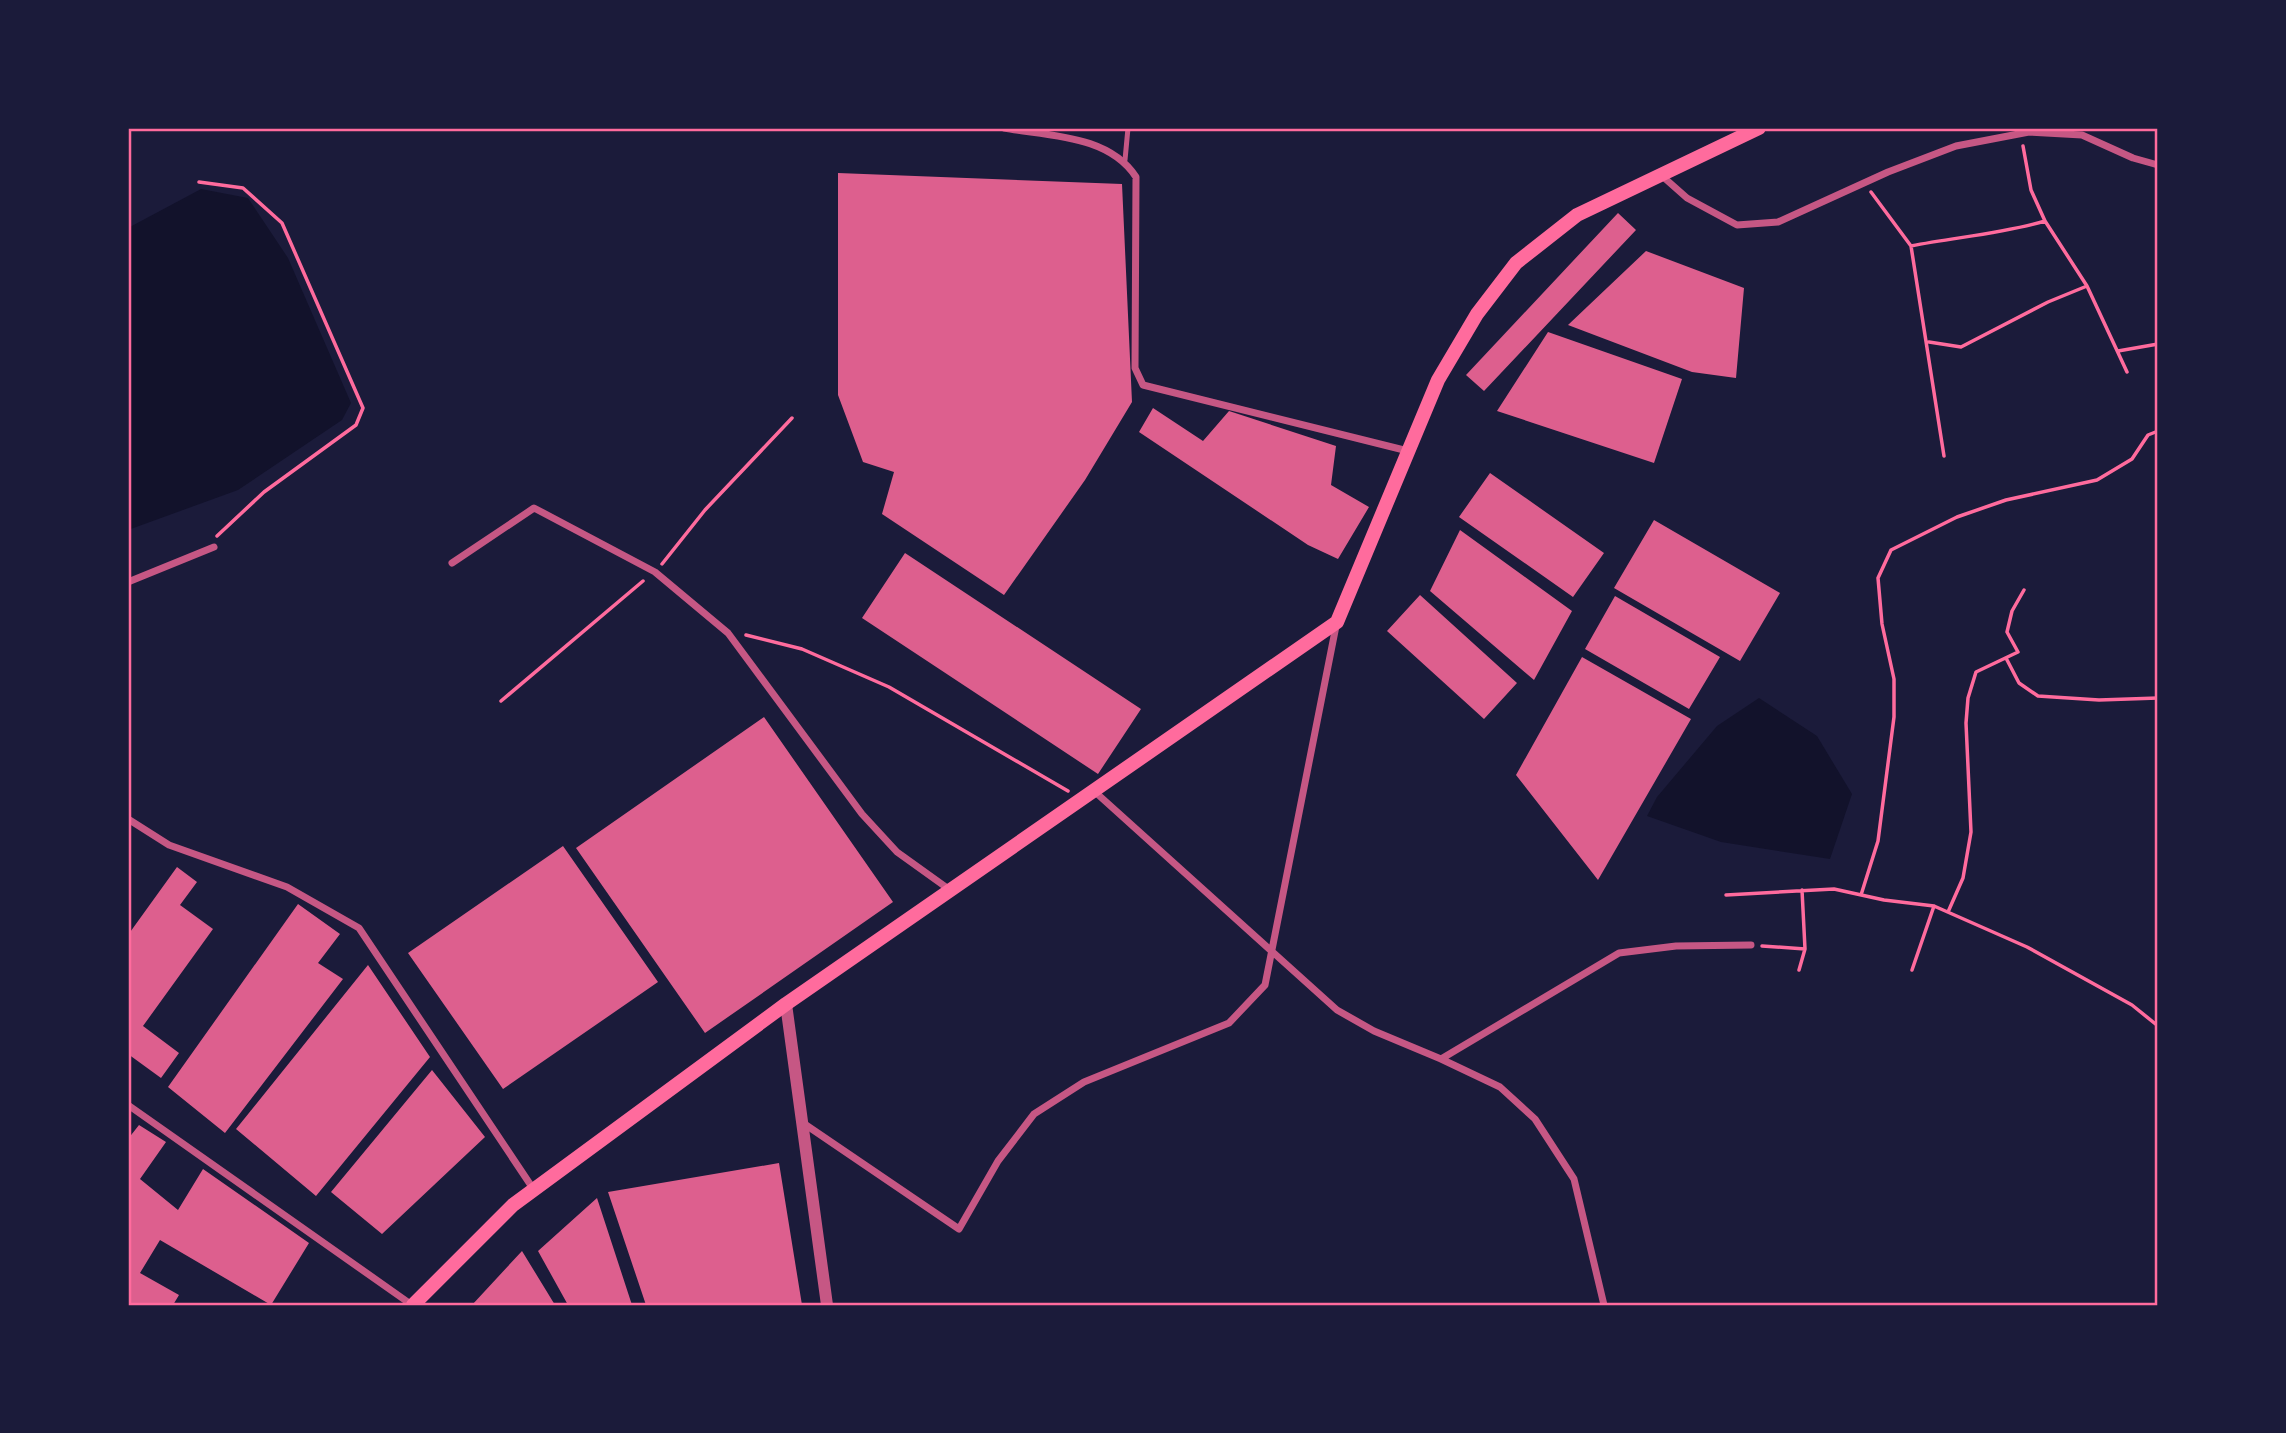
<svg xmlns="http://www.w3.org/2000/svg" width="2286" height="1433" viewBox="0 0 2286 1433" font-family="Arial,sans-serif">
  <rect width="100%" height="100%" fill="#1b1b3a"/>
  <path fill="#12122b" d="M201,189L248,198L288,258L351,403L342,420L238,490L128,530V228Z
    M1759,698L1817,736L1852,794L1830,859L1721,842L1647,816L1657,797L1717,726Z"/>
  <path fill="#dd5f8e" d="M838,173L1122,184L1132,402L1085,480L1004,595L882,514L894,472L863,462L838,395Z
    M1618,213L1636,230L1484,391L1466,375Z
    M1646,251L1744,288L1736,378L1692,372L1568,325Z
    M1548,332L1682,379L1654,463L1497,411Z
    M1153,408L1203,441L1229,411L1336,446L1331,485L1369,507L1338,559L1308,545L1139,432Z
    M1490,473L1604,553L1573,597L1459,517Z
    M1654,520L1780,593L1740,661L1614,588Z
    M1460,530L1572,611L1534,680L1430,591Z
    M905,553L1141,709L1098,774L862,618Z
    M1420,595L1517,683L1484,719L1387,631Z
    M1615,596L1720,657L1689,709L1585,649Z
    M1582,657L1691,719L1598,880L1516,775Z
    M764,717L893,902L705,1033L576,848Z
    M563,846L658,982L503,1089L408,953Z
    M177,867L197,882L180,905L213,929L143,1026L179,1053L161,1078L128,1054V935Z
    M298,904L340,934L318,963L343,979L225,1133L168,1087Z
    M368,965L430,1057L316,1196L236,1129Z
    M432,1070L485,1137L382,1234L331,1192Z
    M139,1125L166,1142L140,1179L178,1210L203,1169L309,1243L271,1305L160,1240L140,1273L179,1295L173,1305H128V1139Z
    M779,1163L802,1305H646L608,1192Z
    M597,1198L632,1305H568L538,1251Z
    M522,1251L555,1305H472Z"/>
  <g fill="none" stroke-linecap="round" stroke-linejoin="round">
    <path stroke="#ff6b9d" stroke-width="3.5" d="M2023,146L2031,190L2045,221L2087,286L2127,372
      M199,182L243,188L282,223L363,408L356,425L264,492L217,536
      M1871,192L1911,246L1944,456
      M1911,246C1956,237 2001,234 2045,221
      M1929,342L1961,347L2048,302L2087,286
      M2118,351L2158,344
      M662,564L705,510L792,418
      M746,635L802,649L889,687L1068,791
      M2006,658L2019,683L2038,696L2099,700L2158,698
      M501,701L643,581
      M1726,895L1834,889L1884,900L1934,906L2027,947L2132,1005L2158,1026
      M1861,895L1878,841L1894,717V679L1882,624L1878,578L1891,550L1957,517L2006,500L2097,480L2132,459L2148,435L2158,431
      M1948,912L1963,878L1971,832L1966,723L1968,698L1976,672L2018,652L2007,632L2012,611L2024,590
      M1762,946L1805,949
      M1799,970L1805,949L1802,890
      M1912,970L1934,906"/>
    <path stroke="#c65784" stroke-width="5" d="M1125,160L1128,128"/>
    <path stroke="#c65784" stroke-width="7" d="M1004,128C1049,136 1109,135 1136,177L1135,368L1143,385L1408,451
      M1661,175L1687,198L1737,225L1778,222L1888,172L1956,146L2029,132L2082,135L2133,158L2158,165
      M452,563L534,508L655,572L728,633L862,814L897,852L950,890
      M128,582L214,547
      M1094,791L1337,1010L1374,1031L1441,1059
      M128,819L169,845L287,887L359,928L534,1190
      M128,1105L412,1305
      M803,1123L959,1229L998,1161L1034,1114L1084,1082L1229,1023L1265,985L1336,626
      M1604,1305L1574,1179L1535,1119L1500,1087L1441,1059L1619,953L1676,946L1751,945"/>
    <path stroke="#c65784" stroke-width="12" d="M786,1004L827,1305"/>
    <path stroke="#ff6b9d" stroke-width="14" d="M413,1305L513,1205L786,1004L1337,622L1438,380L1477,314L1516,263L1577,215L1759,128"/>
  </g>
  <rect width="2286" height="1433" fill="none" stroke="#1b1b3a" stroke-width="259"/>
  <rect x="130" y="130" width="2026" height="1174" fill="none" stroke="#ff6b9d" stroke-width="2.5"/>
</svg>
